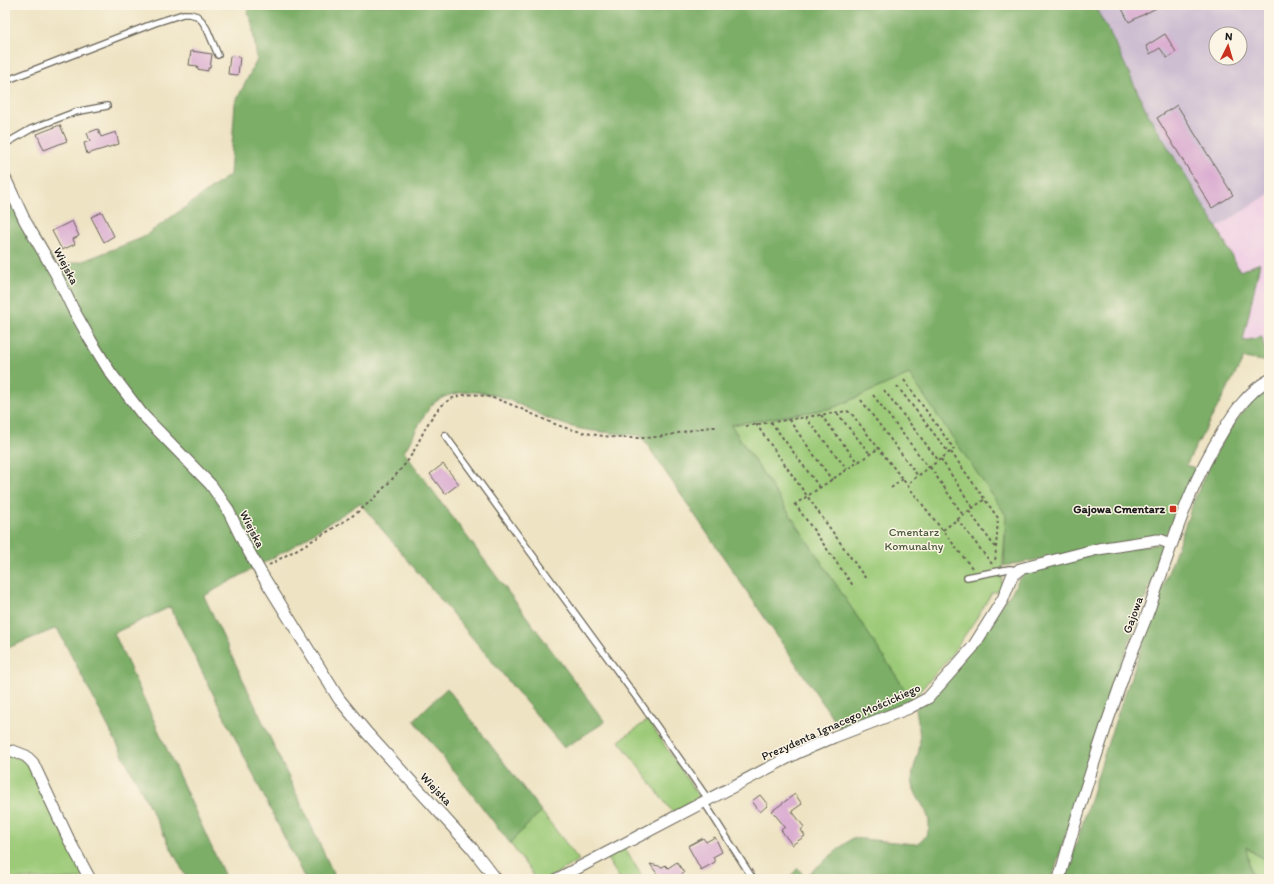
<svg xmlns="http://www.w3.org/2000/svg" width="1274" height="884" viewBox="0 0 1274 884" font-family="Itim,sans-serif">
  <rect width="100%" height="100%" fill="#fcf5e5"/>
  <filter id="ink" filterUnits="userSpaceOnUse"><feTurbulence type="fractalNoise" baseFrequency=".025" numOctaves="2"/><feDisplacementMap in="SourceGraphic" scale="8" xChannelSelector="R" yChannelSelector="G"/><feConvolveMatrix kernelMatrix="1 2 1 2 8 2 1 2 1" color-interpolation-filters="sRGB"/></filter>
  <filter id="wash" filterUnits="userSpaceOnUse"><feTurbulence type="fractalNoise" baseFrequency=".012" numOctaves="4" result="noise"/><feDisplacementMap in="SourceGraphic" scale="16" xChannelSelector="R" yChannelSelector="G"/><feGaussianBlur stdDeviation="0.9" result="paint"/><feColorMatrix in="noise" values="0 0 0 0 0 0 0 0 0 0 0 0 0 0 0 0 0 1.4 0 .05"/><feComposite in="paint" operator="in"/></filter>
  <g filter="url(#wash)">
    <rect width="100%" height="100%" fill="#eee3c3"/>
    <path fill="#f0d0e5" d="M1269,194V352L1265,351L1243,342L1260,263L1240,271L1217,228Z"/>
    <path fill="#cebed2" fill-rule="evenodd" d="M1094,5H1269V194L1217,228L1148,114L1112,37ZM1216,34H1240V58H1216Z"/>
    <path fill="#9cca78" stroke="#5c734a" d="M909,374L1006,515L1001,592H992L980,613L949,658L912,700L731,425L833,408Z
      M648,720L699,797L673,813L619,741Z
      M8,756C18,756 23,759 29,766L85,876L79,879H5V757Z
      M541,811L579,860L547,879H536L510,843Z
      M623,846L644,879H620L606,857Z
      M1245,847L1269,863V879H1252Z"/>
    <path fill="#7dae68" stroke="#4c6542" d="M249,5H1094L1112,37L1148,114L1217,228L1240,271L1260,263L1243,341L1262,337L1265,351L1269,352V362L1244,358L1186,465L1195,468L1181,504L1165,535L1004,566L1006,515L909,374L833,408L731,425L912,700L841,730L641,436C617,433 582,432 560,423C522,409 492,383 450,395C443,397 435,401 430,407C421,419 412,439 404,452L605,722L564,748L360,503L292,547L204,596L336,879H305L170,607L114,633L226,879H187L57,628L5,649V189L57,266L83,261L142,238L230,175L235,103L257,60L252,23L247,12Z
      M1269,387V863L1246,847L1252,879H1065L1111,733L1192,506C1210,462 1230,417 1269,387Z
      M1157,544L1165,546L1103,712L1052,879H788L798,868L805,877L852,838L916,844C923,839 929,835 929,825C930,810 915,799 913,785C910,773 917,761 919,749C921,736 918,721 916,709L1011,593L1019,579L1024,574L1083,556Z
      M447,688L541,811L510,843L414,720Z"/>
    <g id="blocks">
      <path fill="#dbafd2" d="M1120,5H1162L1129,22Z
        M1165,34L1176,52L1167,58L1160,48L1150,54L1146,46Z
        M191,51L212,54L210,68H208V71L197,69L198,66L189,65Z
        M230,56L240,57L238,75L228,74Z
        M1177,105L1233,195L1212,208L1157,118Z
        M60,125L67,141L44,150L37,134Z
        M98,129L101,137L116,132L119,144L87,154L84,143L90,141L87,133Z
        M102,212L114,236L104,242L91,217Z
        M72,221L79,236L73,239L75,244L62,250L52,231Z
        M443,464L459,484L445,494L430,474Z
        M795,794L802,804L792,811L804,827L801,830L805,836L792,845L781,830L785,827L772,811Z
        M760,795L768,805L760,812L752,801Z
        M715,837L722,852L713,857L715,862L701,870L688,846L703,838L706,842Z
        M677,862L684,873L675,879H651L658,875L650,864L663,867L665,865L668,868Z"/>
    </g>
  </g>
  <g filter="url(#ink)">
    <use href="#blocks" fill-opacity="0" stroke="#666256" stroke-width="1"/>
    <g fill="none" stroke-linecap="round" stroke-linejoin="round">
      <g stroke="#666256" stroke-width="8">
        <path id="lane" d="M5,81L155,23L183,14H190L197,16L202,21L207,29L218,55
          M5,144L31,129L75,112L107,106
          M445,435L642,705L708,799
          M967,577L1009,569H1012L1015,572
          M5,752L13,751
          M704,802L753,879"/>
      </g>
      <g stroke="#666256" stroke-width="13">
        <path id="street" d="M5,178L25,221L56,274L73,309L91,341L110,372L142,414L211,485L227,508L244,543L261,573L339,699L367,733L471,847L496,879
          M13,751L26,756L33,763L70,842L90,879
          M557,879L797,753L834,737L909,708L928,698L973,647L1003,599L1012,576L1020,569L1098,549L1157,540H1161L1171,544
          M1059,879C1078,811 1099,744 1123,677C1130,656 1139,636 1147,615C1170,552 1187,488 1223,431C1235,411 1249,391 1269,380"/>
      </g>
      <path stroke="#666256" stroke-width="2" stroke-dasharray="3 3" stroke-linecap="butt" d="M904,380L954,449L907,484
        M897,386L949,453
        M884,390L939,461
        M873,395L929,468
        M861,400L918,476
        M837,413L870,454
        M821,415L858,463
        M805,417L847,469
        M789,420L832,480
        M771,422L820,488
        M756,424L866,579
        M746,426L847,411L851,413L972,568
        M951,452L998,518L995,563
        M941,459L973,508
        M930,467L963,515
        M891,488L903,479
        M795,504L854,587
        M794,505L879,448
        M969,511L995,547
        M957,519L992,564
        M943,530L985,499
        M269,565C297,549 326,534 352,516C370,504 393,479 406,463C423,441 429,404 459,396C493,387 537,421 570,429C602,438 637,441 669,435C685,432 700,427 717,427"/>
      <use href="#lane" stroke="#fff" stroke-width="5.5"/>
      <use href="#street" stroke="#fff" stroke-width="11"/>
    </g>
  </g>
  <rect fill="#c8321e" stroke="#fcf5e5" stroke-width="1.5" x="1169" y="505" width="8" height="8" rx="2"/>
  <g text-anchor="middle" stroke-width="3" stroke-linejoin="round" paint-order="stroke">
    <g font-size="12" fill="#1c1c1c" stroke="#fcf5e5">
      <text transform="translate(66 266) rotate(62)" y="4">Wiejska</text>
      <text transform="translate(252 529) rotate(63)" y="4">Wiejska</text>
      <text transform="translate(1133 615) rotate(-70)" y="4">Gajowa</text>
      <text transform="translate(841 722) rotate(-24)" y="4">Prezydenta Ignacego Mościckiego</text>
      <text transform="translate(436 789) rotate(47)" y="4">Wiejska</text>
    </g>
    <g font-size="12" font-weight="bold" fill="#1c1c1c" stroke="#fcf5e5" text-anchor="end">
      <text x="1165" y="513">Gajowa Cmentarz</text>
    </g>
    <g font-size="12" fill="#49593c" stroke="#fcf5e5">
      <text x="914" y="536">Cmentarz<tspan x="914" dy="14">Komunalny</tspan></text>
    </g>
  </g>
  <rect width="1274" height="884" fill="none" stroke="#fcf5e5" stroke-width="20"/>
  <g transform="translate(1228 46) rotate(5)"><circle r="19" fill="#fcf5e5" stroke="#a29e95"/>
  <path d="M0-3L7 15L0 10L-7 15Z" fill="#c8321e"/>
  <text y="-6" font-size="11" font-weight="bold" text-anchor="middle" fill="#1c1c1c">N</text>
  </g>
</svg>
